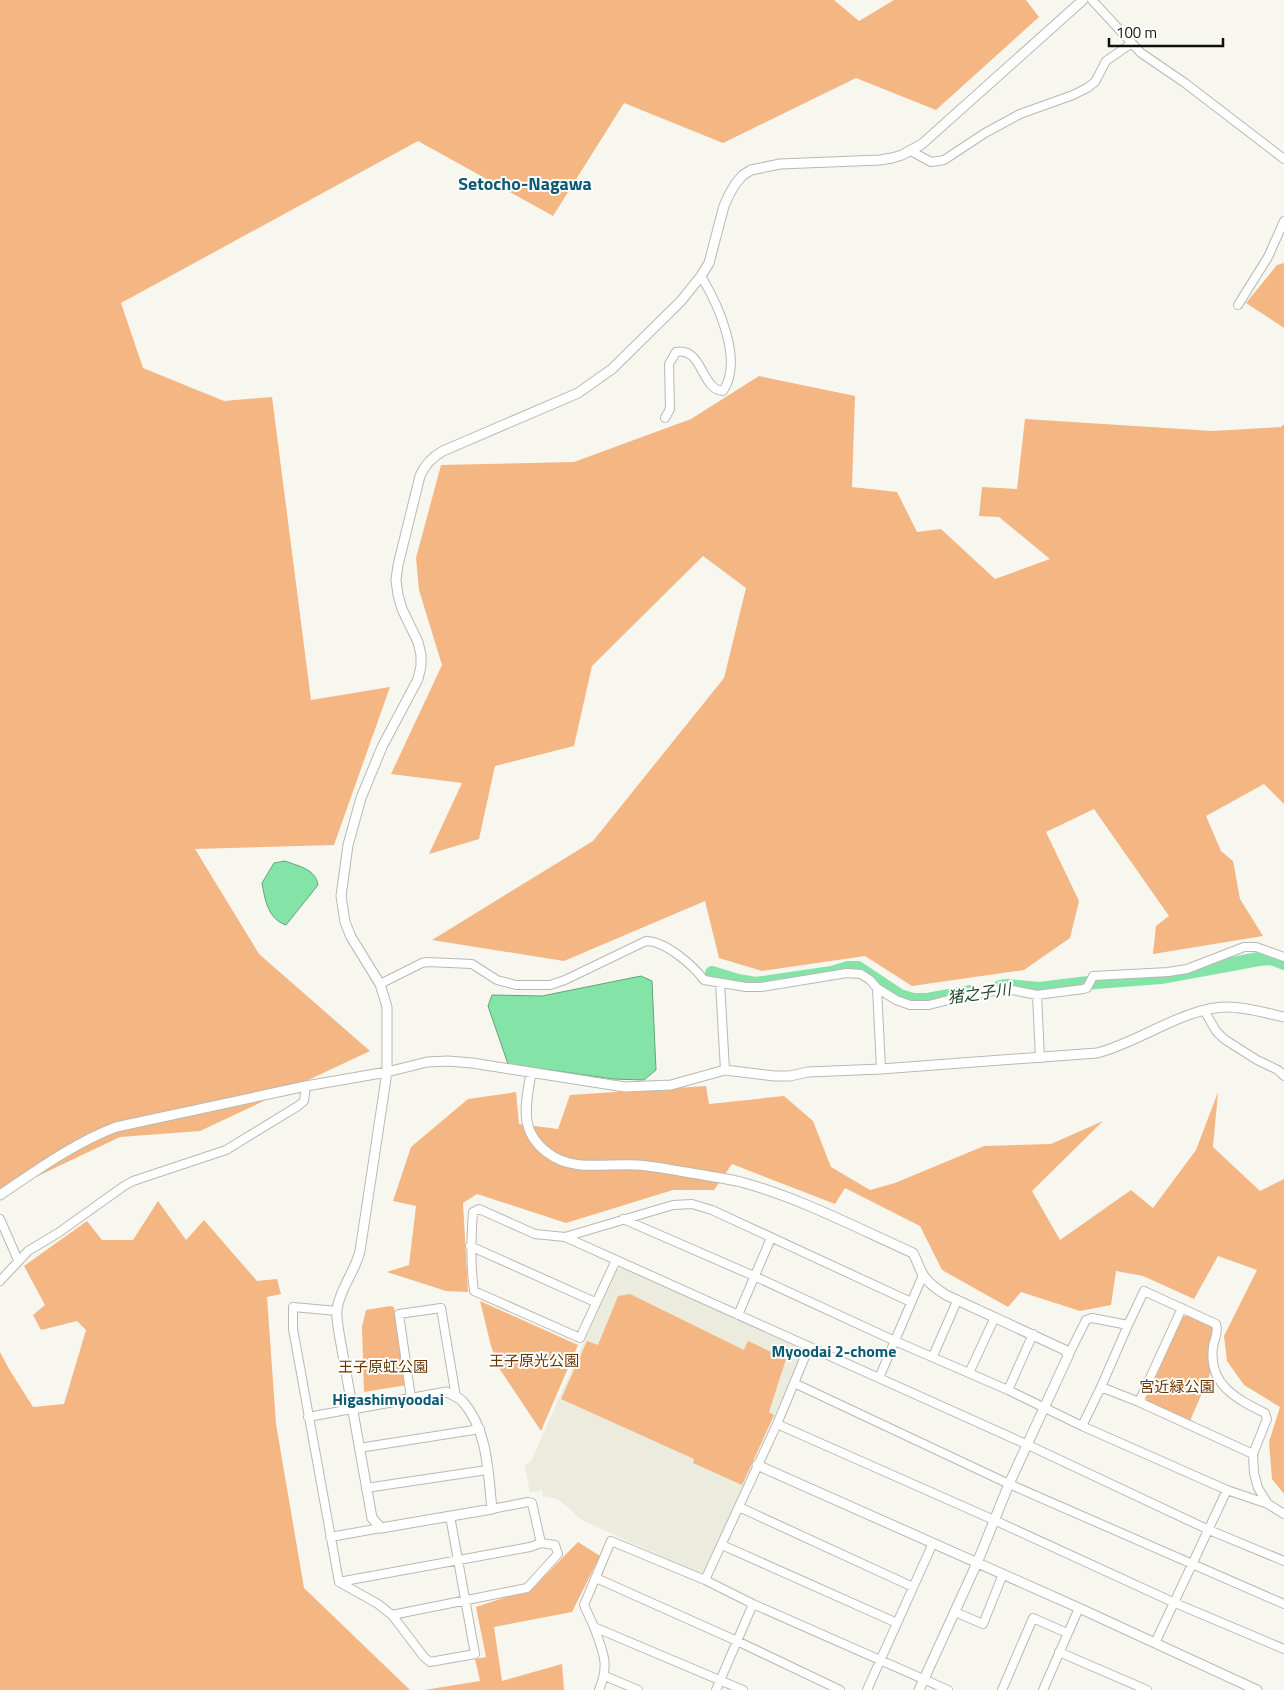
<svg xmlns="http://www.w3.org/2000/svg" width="1284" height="1690" viewBox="0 0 1284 1690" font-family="'Titillium Web','Noto Sans JP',sans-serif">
  <rect width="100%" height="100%" fill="#f7f7f0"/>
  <path fill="#ececde" d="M622,1268L801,1348L802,1353L715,1550L704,1571L700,1574L582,1520L558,1499L543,1496L542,1490L530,1493L525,1466L531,1461L616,1270Z"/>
  <path fill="#f4b683" d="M0,0H834L859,21L894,0H1026L1039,17L936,110L856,78L723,143L624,103L553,216L418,141L121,303L143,368L224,401L272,397L311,700L390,687L334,845L195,849L259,954L370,1051L200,1131L120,1137L0,1194Z
    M1284,263V328L1246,303L1277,265Z
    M759,376L855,396L852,487L897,492L917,532L941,529L995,579L1050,559L999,517L979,516L982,487L1017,489L1025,419L1213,431L1281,427L1284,424V804L1264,784L1206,816L1221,851L1233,861L1240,899L1263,936L1153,954L1156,926L1169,916L1094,809L1046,832L1079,901L1070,938L1024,970L912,986L865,956L762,971L719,958L705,901L564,961L432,940L593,841L724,678L746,588L703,556L592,666L574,746L495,766L479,839L429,854L462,783L391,774L442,665L419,590L416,558L441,465L574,462L691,419Z
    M706,1086L709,1104L784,1096L813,1121L831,1167L870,1190L895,1183L984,1146L1051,1144L1103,1121L1032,1191L1060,1240L1131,1190L1153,1208L1196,1150L1218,1092L1213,1147L1260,1191L1284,1179V1494L1272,1479L1269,1442L1280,1407L1244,1385L1227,1361L1224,1336L1257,1270L1218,1256L1194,1299L1143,1276L1116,1271L1111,1305L1080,1311L1021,1292L1008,1307L942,1270L920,1226L845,1188L835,1204L732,1164L714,1190H673L566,1223L477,1194L463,1203L468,1292L446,1291L387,1272L409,1265L416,1206L393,1201L411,1147L468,1099L516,1092L519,1124L558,1129L570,1095Z
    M158,1201L186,1240L204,1220L257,1281L277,1279L281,1294L267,1297L276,1424L304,1588L410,1690H0V1352L9,1369L33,1407L64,1404L86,1330L77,1321L41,1330L33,1315L45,1305L24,1266L87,1221L102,1240H133Z
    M630,1294L744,1350L748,1341L786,1359L769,1412L774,1415L742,1485L693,1463L694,1459L561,1399L587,1341L598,1345L618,1296Z
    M480,1301L578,1345L541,1431L499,1368L491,1346Z
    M390,1306L394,1307L407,1385L364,1392L362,1327L366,1310Z
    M1188,1315L1212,1325L1214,1332L1209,1345V1357L1211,1372L1190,1421L1148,1403L1145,1396L1182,1317Z
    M578,1542L600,1556L572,1612L494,1627L502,1681L562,1664L564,1690H424L480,1681L475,1659L486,1657L476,1607L533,1588Z"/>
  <path fill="#84e4a8" stroke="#61a47a" d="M285,861C298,866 316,869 318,885L286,925C268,919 265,900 262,883L274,863Z
    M641,976L652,981L656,1070L644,1080L613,1079L508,1064L488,1006L492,995L542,996Z"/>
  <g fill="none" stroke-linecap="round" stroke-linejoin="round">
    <path stroke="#84e4a8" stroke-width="14" d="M712,973L738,981L756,984L832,973L848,968H858L900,996L913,1000H927L971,992
      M1000,987L1007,986L1039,989L1096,982L1161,977L1259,959L1271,958L1284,963"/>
    <g stroke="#b9b9b3" stroke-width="10">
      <path id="minor" d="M1092,0L1141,53L1185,83L1284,159
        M911,151L931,162L944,160L985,133L1020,114L1073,95L1087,88L1095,82L1106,61L1132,43
        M1238,305L1268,257L1284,221
        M665,418L670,409L669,364L676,352C703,347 701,390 723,391C744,361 718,304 701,276
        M720,983L725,1070
        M380,984L422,963L427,962L472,964L497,980L516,985H550L565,980L646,941C665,941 693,965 704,980L746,987H761L847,973L861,974L870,980L877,988L896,1000L910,1005H929L964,996L1007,989L1037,995L1083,989L1087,988L1093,976L1168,972L1187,969L1244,947H1256L1284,957
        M877,988L881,1069
        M1037,995L1040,1058
        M1204,1010L1216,1031L1224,1039L1257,1060L1278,1070L1284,1076
        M0,1219L18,1260
        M623,1219L754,1276L895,1341L1008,1390L1082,1426L1227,1490L1268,1504
        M565,1237L673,1205L692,1204L712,1210L911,1302
        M470,1246L595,1302
        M616,1260L580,1338L474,1291C470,1264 471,1239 473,1212L479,1209L535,1234L565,1237L1028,1445L1209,1530L1284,1561
        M0,1281L28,1251L58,1233L124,1186L133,1181L226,1150L298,1106L304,1101L306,1086
        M337,1311L293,1307V1329L339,1582L378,1604L392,1615L424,1657L430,1662L475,1654L450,1516
        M738,1315L771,1238
        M933,1356L957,1301
        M1068,1356L1086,1320L1092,1318L1128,1325L1144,1291L1216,1324C1219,1333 1214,1339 1213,1347C1208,1385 1237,1399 1265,1413L1267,1419L1253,1454L1254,1473L1258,1488L1268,1504L1284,1514
        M969,1373L995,1317
        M879,1378L923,1275
        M794,1383L1009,1484L1284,1604
        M1101,1387L1139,1402L1253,1454
        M1008,1390L1033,1334
        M411,1398L399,1314L441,1308L456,1397
        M1139,1402L1182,1308
        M308,1417L352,1409
        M777,1424L994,1520L1175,1603L1284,1649
        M1082,1426L1101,1387L1128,1325
        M359,1448L480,1429
        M366,1488L487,1470
        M739,1507L913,1587
        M330,1537L381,1528
        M722,1545L897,1623
        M596,1578L737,1641L840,1690
        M705,1580L753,1604L948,1690
        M339,1582L530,1547L541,1543
        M955,1612L983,1624L1003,1574
        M392,1615L527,1588L558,1554L555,1545L541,1543L532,1503L528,1502L492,1509
        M594,1627C603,1652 610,1664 599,1690
        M1155,1643L1227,1490
        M1059,1652L1147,1690
        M605,1676L638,1690
        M716,1690L753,1604
        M743,1690L594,1627L584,1605L611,1541L705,1580L777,1424L809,1347
        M867,1690L933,1543
        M1002,1690L1033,1618L1067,1633
        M1043,1690L1079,1608"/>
    </g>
    <g stroke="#b9b9b3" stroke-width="11">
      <path id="tertiary" d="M531,1073C526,1104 518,1131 548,1153C572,1172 607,1163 636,1165C652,1166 669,1169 685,1172C703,1175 723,1178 741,1182C800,1198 857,1228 913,1253C917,1260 919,1269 924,1276C929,1284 938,1290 946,1295L1065,1350L1068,1356L1009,1484L977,1563L919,1690
        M0,1195C37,1170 74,1143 116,1127L306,1086L387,1072L427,1062L448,1061L472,1063L625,1087L671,1085L725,1070L774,1076H790L808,1072L881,1069L1097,1053C1138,1043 1185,1007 1227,1007C1246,1007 1266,1013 1284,1017
        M352,1409L447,1392C452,1395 459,1397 463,1402C488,1430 488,1473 492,1509L381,1528L372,1518L339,1333C338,1325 336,1317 337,1309C340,1288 355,1272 360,1251L387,1072V1007L380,984L351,937L345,922L341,896L348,845L361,798L382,747L418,679L421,666V655L418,642L402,609L398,595L396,580L398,565L420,476C425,464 432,457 443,451L578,393L612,369L681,301L701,276L709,263L724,206L730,193L736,183L743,175L751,170L780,164L880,160L892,158L902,155L922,144L1083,0
        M757,1465L1079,1608L1257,1690"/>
    </g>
    <use href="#minor" stroke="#fff" stroke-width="8"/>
    <use href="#tertiary" stroke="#fff" stroke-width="9"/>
  </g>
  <g text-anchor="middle" stroke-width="4" stroke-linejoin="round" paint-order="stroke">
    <g font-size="15" fill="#673600" stroke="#fffffe">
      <text x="534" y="1366">王子原光公園</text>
      <text x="383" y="1372">王子原虹公園</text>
      <text x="1177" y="1392">宮近緑公園</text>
    </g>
    <g font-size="16" font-style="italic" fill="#1f472f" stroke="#fffffe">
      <text transform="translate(979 993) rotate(-8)" y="6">猪之子川</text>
    </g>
    <g font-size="16" font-weight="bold" fill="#0c5a74" stroke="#fffffe">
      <text x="834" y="1357">Myoodai 2-chome</text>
      <text x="388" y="1405">Higashimyoodai</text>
    </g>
    <g font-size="18" font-weight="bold" fill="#0c5a74" stroke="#fffffe">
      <text x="525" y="190">Setocho-Nagawa</text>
    </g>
  </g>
  <path d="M1109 38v8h114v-8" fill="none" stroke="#10100e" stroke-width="2.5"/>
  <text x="1116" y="38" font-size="15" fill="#10100e" stroke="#fffffe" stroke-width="4" paint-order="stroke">100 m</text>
</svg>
